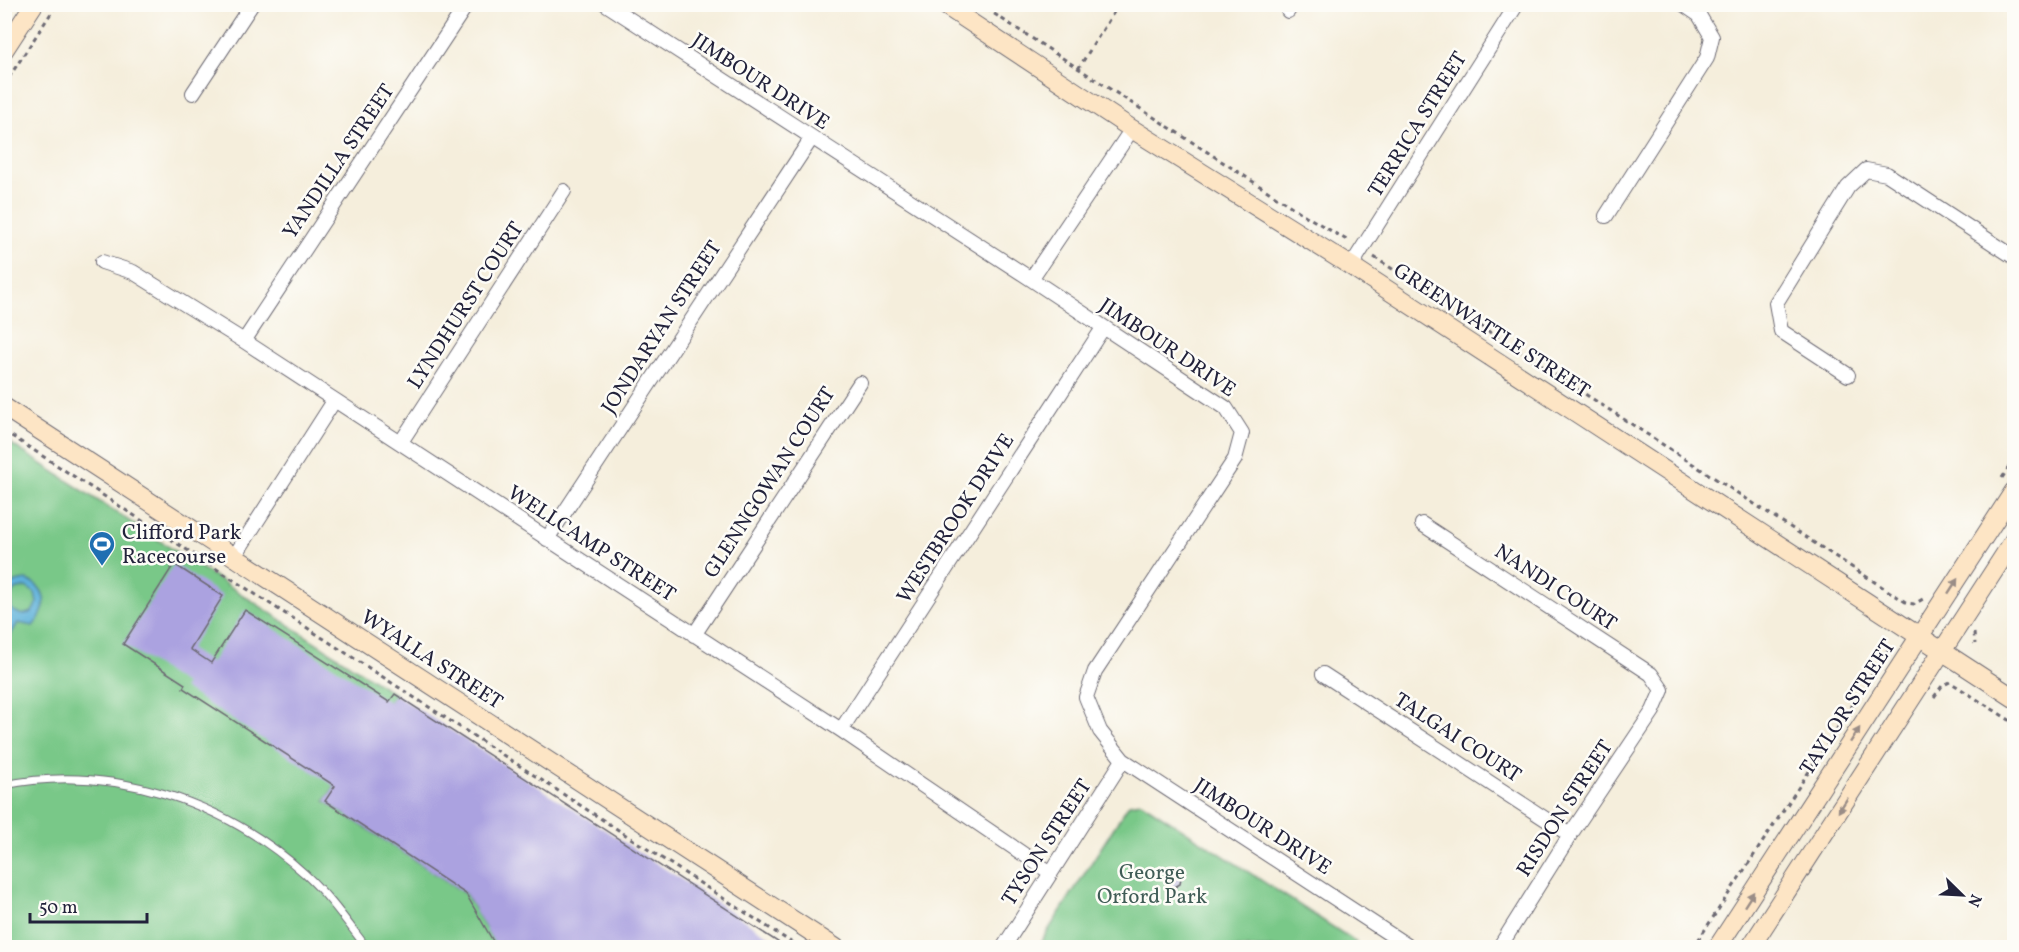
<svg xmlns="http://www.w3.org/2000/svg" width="2019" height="952" viewBox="0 0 2019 952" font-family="Vollkorn,serif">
  <rect width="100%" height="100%" fill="#fdfcf7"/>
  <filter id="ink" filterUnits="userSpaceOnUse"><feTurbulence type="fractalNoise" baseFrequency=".0167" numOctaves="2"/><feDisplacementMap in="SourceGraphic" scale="12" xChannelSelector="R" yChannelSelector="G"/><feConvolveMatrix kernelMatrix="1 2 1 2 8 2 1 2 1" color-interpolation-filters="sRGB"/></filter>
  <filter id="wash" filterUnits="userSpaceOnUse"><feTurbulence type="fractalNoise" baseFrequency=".008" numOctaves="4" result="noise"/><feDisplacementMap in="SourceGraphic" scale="24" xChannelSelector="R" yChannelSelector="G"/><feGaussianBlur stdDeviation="1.35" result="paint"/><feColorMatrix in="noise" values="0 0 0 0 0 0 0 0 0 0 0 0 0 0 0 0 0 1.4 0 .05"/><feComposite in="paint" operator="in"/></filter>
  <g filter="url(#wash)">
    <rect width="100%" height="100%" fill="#f5eedc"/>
    <path fill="#79c888" stroke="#4e7562" stroke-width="1.5" d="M5,440L395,694L325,801L466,894L497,947H5Z
      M1141,802L1356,942L1352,948H1037L1129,804Z"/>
    <path fill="#5fb2da" stroke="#406a8a" stroke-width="1.5" fill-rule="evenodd" d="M27,580C50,589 48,610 33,626L18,623L5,644C4,634 5,624 5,614C5,595 1,582 27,580ZM26,587L35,593L37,603L32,612L22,615L12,610L10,599L15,590Z"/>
    <g id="blocks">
      <path fill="#aba2e0" d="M174,564L223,596L190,649L211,663L245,610L389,702L395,694L787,948H497L466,894L325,801L335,786L183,688L185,684L123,644Z
        M1173,872L1181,877L1180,884L1173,888L1166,883V877Z"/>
    </g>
  </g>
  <g filter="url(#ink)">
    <use href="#blocks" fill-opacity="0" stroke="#6c6973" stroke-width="1.5"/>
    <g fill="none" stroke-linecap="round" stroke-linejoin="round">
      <g stroke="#6c6973" stroke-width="9">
        <path id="lane" d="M4,785C111,763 225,801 305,874C329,896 347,922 367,948"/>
      </g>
      <g stroke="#6c6973" stroke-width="16">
        <path id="street" d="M606,4L1031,279L1226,408L1242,433L1235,459L1095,671L1086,697L1100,731L1123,760L1411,948
          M2012,4L2014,6
          M1288,11L1292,4
          M193,93L252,4
          M1606,216L1707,58L1712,37L1699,15L1683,4
          M102,262L133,272L244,341L841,730L1051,873
          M1351,266L1517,4
          M1031,279L1132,129
          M244,341L467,4
          M1848,375L1781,331L1776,303L1848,187L1866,170L1887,174L2014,257
          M401,442L564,191
          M1422,524L1651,674L1662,690L1653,711L1570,835L1499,948
          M547,539L811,139
          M234,557L334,401
          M694,635L860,383
          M1323,674L1570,835
          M841,730L1103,328
          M1003,948L1123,760"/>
      </g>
      <g stroke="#6c6973" stroke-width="20">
        <path id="secondary" d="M943,4L1132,129L1351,266L2014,698
          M4,50L34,4
          M4,407L836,948
          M1717,948L2014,491
          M1750,948L2014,540"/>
      </g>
      <path stroke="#6c6973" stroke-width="3" stroke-dasharray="4.5 4.5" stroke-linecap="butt" d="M979,4L1306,216L1350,242
        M1078,69L1119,4
        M4,85L57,4
        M1374,257L1907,603L1914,604L1923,599
        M4,431L800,948
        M2002,478L2014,459
        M1974,633L1975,644
        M1934,697L1942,686L1950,682L2014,723
        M1693,948L1890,648"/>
      <use href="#lane" stroke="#fff" stroke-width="7"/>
      <use href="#street" stroke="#fff" stroke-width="14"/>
      <use href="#secondary" stroke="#fde5c5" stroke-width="18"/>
    </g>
    <defs><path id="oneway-solid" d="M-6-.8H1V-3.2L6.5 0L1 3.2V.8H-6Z" transform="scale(1.5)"/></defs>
    <g fill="#9a8d87">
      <use href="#oneway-solid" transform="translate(1953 586) rotate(-57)"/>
      <use href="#oneway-solid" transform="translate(1855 735) rotate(-57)"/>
      <use href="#oneway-solid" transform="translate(1843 805) rotate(123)"/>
      <use href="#oneway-solid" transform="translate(1749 899) rotate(-57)"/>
    </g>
  </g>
  <defs>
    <g id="stadium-pin" transform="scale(1.35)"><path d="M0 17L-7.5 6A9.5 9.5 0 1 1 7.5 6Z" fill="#1f6fb2" stroke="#fdfcf7"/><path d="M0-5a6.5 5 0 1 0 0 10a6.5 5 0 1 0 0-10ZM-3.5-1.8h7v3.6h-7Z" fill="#fff"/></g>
  </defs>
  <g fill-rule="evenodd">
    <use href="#stadium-pin" x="102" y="544"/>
  </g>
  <g text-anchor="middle" stroke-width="5" stroke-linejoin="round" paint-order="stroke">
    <g font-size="21" fill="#22223b" stroke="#fdfcf7">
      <text transform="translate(761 81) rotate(33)" y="7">JIMBOUR DRIVE</text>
      <text transform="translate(1417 124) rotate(-58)" y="7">TERRICA STREET</text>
      <text transform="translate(338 161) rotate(-56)" y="7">YANDILLA STREET</text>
      <text transform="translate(465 305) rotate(-57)" y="7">LYNDHURST COURT</text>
      <text transform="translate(661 327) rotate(-57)" y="7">JONDARYAN STREET</text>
      <text transform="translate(1492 330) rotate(33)" y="7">GREENWATTLE STREET</text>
      <text transform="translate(1168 347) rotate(34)" y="7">JIMBOUR DRIVE</text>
      <text transform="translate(769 482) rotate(-57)" y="7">GLENNGOWAN COURT</text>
      <text transform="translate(955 518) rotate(-57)" y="7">WESTBROOK DRIVE</text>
      <text transform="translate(592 543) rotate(33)" y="7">WELLCAMP STREET</text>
      <text transform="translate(1556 587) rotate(33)" y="7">NANDI COURT</text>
      <text transform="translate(432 659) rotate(33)" y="7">WYALLA STREET</text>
      <text transform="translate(1847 707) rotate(-57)" y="7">TAYLOR STREET</text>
      <text transform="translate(1458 737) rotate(33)" y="7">TALGAI COURT</text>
      <text transform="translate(1564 808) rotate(-57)" y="7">RISDON STREET</text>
      <text transform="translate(1263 826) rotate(33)" y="7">JIMBOUR DRIVE</text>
      <text transform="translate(1046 842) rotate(-57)" y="7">TYSON STREET</text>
    </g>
    <g font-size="21" fill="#22223b" stroke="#fdfcf7" text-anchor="start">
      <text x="122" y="539">Clifford Park<tspan x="122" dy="24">Racecourse</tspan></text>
    </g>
    <g font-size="21" fill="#405c56" stroke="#fdfcf7">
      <text x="1152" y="879">George<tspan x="1152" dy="24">Orford Park</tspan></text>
    </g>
  </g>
  <rect width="2019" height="952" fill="none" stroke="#fdfcf7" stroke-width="24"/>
  <g transform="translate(1962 895) rotate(114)" stroke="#fdfcf7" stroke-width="4.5" paint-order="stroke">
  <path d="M0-4.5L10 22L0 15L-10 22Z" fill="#22223b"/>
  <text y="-9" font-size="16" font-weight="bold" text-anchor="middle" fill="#22223b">N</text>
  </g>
  <path d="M30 913v9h117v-9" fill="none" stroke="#22223b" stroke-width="3"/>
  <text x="39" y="913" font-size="18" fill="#22223b" stroke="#fdfcf7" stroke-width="4.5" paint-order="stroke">50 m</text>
</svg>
